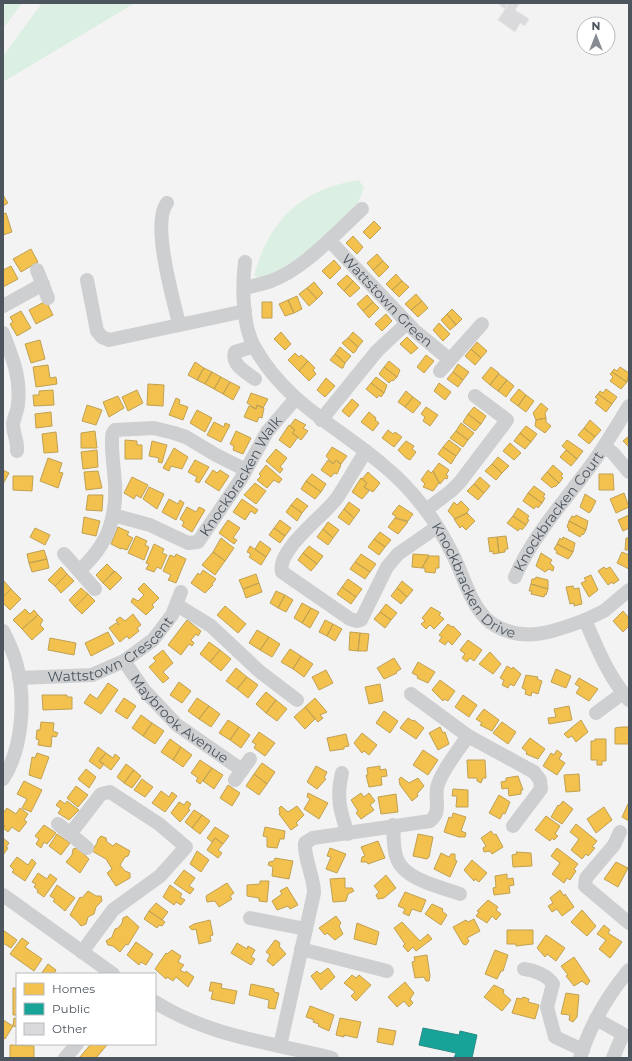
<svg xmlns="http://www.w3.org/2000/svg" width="632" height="1061" viewBox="0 0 632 1061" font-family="Montserrat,sans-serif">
  <rect width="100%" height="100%" fill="#f4f3f3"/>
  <path fill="#dbefe3" d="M3,3H22L5,26L3,24Z
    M42,3H135L3,82V56Z
    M359,180L364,188L358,203L306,252L276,272L260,277L254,276C269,220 301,189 359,180Z"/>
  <path fill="#f2c14e" stroke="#c0a153" d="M3,195L8,203L3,206Z
    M6,213L12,232L3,235V214Z
    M374,221L381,228L370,239L363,232Z
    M353,236L363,247L357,254L346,243Z
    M31,249L38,262L21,272L13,259Z
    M377,254L383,261L373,270L367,263Z
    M334,260L341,268L330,279L322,271Z
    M383,261L389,267L379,277L373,270Z
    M11,266L18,279L3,287V270Z
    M396,274L402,281L392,290L386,284Z
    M347,275L353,281L344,291L337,284Z
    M353,281L360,288L350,297L344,291Z
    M402,281L409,287L399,297L392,290Z
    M314,282L323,293L317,299L307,288Z
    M307,288L317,299L309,306L299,294Z
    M416,294L422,301L411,310L405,304Z
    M367,295L373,302L363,311L357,304Z
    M297,296L302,309L294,313L288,300Z
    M288,300L294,313L285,316L279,304Z
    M46,301L53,315L36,324L29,310Z
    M422,301L428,308L418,317L411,310Z
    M262,302H272V318H262Z
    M373,302L379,308L369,318L363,311Z
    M452,309L462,319L456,325L447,314Z
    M21,311L31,328L17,336L10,324L13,322L10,317Z
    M386,314L392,321L382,331L375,324Z
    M447,314L456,325L450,330L441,320Z
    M439,323L450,334L443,341L433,330Z
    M281,332L291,344L285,350L274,339Z
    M353,332L363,341L358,347L348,338Z
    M407,337L418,348L411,354L400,344Z
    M348,338L358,347L355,352L353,353L342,343Z
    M40,340L45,359L31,363L25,344Z
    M477,342L487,351L481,358L471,349Z
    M340,347L351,356L345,363L335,354Z
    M471,349L481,358L475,365L465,356Z
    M295,353L299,357L301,355L308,361L299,371L288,360Z
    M335,354L345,363L343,368H341L330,360Z
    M426,355L434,361L424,373L417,367Z
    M308,361L315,368L313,370L316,374L309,381L299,371Z
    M389,361L400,370L397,377L384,367Z
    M195,362L204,368L197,380L188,375Z
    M458,364L469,372L463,380L453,372Z
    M48,365L50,378L56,377L57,384L36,387L33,367Z
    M384,367L397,377L393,381L392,380L389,383L379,374Z
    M491,367L499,373L490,385L482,378Z
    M620,367L629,373L627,382L612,372L614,369L617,371Z
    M204,368L212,372L205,384L197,380Z
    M212,372L221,377L214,389L205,384Z
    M453,372L463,380L458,387L447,379Z
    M612,372L627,382L621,389L610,381L613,377L610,374Z
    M499,374L507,380L498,391L490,385Z
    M221,377L230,382L223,394L214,389Z
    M376,377L387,385L384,393L371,383Z
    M326,378L335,386L325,397L317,390Z
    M507,380L514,386L506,397L498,391Z
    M230,382L240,387L233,400L223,394Z
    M371,383L384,393L381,397L379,395L377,398L366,389Z
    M439,383L451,392L445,400L434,391Z
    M148,384L164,385L163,406L147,405Z
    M519,389L526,395L518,406L510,400Z
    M606,389L617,397L612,404L598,394L600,391L603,393Z
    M53,390L54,405L34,406L33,395H39V391Z
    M137,390L143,403L128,411L122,397Z
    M406,391L413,397L405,407L398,402Z
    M251,393L268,399L263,408L257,405L256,409L247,403Z
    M598,394L612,404L606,412L595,403L598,399L595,397Z
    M526,395L534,401L526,412L518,406Z
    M118,396L124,408L109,417L103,402Z
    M413,397L421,403L413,413L405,407Z
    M176,398L180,400L179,404L188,407L183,420L169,415Z
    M352,399L359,405L349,417L342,411Z
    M541,403L548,409L545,413L546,418L536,420L533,413Z
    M87,405L102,410L96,425L82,421Z
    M257,405L264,408L262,418L259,417L257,422L244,417L249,406L256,409Z
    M426,407L438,415L430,426L423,421L425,417L421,414Z
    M474,407L486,416L481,424L468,414Z
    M197,410L212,418L205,432L190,423Z
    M51,412L52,426L36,428L35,414Z
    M369,412L376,418L375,420L379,423L373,431L361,422Z
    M468,414L481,424L475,431L463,422Z
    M546,418V422L551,426L545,433L535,426L536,420Z
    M295,419L306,425L303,428L308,431L301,440L292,433L295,430L290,426Z
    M590,420L601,430L595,437L584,428Z
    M214,422L224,427L225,423L230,425L221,442L207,435Z
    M461,423L474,433L468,440L456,431Z
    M289,425L295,430L292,433L298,437L290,448L279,440Z
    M526,426L537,434L531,442L520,433Z
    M584,428L595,437L589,444L578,435Z
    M388,430L393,434L395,432L402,437L394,447L382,438Z
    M95,431L97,448H81V433Z
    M236,431L251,438L243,454L233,450L234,446L230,444Z
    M456,431L468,440L463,447L450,438Z
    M56,432L58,452L44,453L42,434Z
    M520,433L531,442L525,449L514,441Z
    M629,436V447L623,441Z
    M125,440L137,441V445H142V459H125Z
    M449,440L461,449L456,456L443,447Z
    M567,440L583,451L577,459L562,446Z
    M152,441L167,445L162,463L158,462L159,458L149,456Z
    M406,441L414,446L412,449L416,452L410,460L406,458L398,450Z
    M510,443L521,453L514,460L503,451Z
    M332,447L347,456L341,464L336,460L333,464L326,456Z
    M443,447L456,456L451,464L438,454Z
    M174,448L188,457L182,469L171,466L169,471L163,468Z
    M276,449L287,458L280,467L283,469L280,473L266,461Z
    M97,450L98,467L83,469L81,452Z
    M566,450L577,459L571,466L560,457Z
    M498,457L509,466L502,473L492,464Z
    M48,458L62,463L59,472L63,473L58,488L40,481Z
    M195,460L209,467L199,483L195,481L197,477L188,472Z
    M328,460L333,464L336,460L341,465L337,474L334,473L331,477L321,470Z
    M439,463L449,470L446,475L448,476L447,479L445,478L440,484L433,471Z
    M492,464L502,473L496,480L485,471Z
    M266,465L282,479L279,483L274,480L267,488L257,480L261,476L259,474Z
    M553,465L563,474L561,476L563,478L559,483L547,472Z
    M3,470L9,473L3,484Z
    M213,470L217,473L220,470L229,476L219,491L205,482Z
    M428,470L431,473L433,471L439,483L433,491L423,487L425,484L421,480Z
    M98,471L102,488L86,490L84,472Z
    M368,472L380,483L373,492L364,487L367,483L362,479Z
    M547,472L559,483L555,487L554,486L552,488L541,479Z
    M312,474L326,484L321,492L306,481Z
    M599,474H613L614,490H599Z
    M13,476H33L32,491L13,490Z
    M132,477L148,485L141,498L136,495L134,499L124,493Z
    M480,477L490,486L484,493L474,484Z
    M361,478L367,483L364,487L369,491L362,499L352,492Z
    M306,481L321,492L315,499L301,489Z
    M255,483L266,491L256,504L244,495Z
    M474,484L484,493L478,500L467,491Z
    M534,486L545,494L543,497L545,498L542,503L528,493Z
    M149,487L164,494L157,509L143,499Z
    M528,493L542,503L538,508L536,506L534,509L523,501Z
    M624,493L629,507L616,513L610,499Z
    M585,494L596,501L591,511L589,513L580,507Z
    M88,495H103L102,511L86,510Z
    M297,498L308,506L302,513L291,505Z
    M169,499L178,504L180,500L184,503L176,520L162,512Z
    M242,499L258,510L255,514L251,511L245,520L233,512Z
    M461,501L469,509L467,513L455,519L448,511L454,502L457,505Z
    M349,502L360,510L354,518L344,509Z
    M291,505L302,513L297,521L286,512Z
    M399,505L413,514L408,521L395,518L396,516L392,514Z
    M187,507L196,512L199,507L205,510L192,532L182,526L184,522L180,519Z
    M518,508L529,516L527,519L529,520L526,525L513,516Z
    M344,509L354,518L349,525L338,517Z
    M467,513L475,521L466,530L462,526L460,528L454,519Z
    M576,515L588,521L586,530L569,521L572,516L575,517Z
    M629,515V528L623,531L618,520Z
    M513,516L526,525L522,530L520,528L518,531L507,523Z
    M84,517L100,521L96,536L82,533Z
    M395,518L408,522L398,534L388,527Z
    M228,520L240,528L233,538L237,540L234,544L219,533Z
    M280,520L291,528L285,536L274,528Z
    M569,521L586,530L583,535L582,534L580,537L568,530L569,528L567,527Z
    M328,522L339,530L333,538L323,529Z
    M118,527L129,532L127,535L133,538L127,550L121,548V549L111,544Z
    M35,528L50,535L45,545L30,537Z
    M274,528L285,536L280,543L269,535Z
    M323,529L333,538L328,545L317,537Z
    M380,532L391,540L385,547L374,539Z
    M136,536L147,541L145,545L149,547L144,560L128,553Z
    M506,536L508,549H505V552L499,553L497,537Z
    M497,537L499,553L493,554V551L490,552L488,538Z
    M563,537L575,543L573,552L557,544L560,538L562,540Z
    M221,538L234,548L225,561L213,552Z
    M626,538H629V550H625Z
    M374,539L385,547L379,555L368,547Z
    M260,541L271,549L266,557L255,549Z
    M154,544L164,549L162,553L167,555L161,569L157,567L154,572L146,569L149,564L146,563Z
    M557,544L573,552L570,557L568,559L556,553L557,551L554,549Z
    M250,546L266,557L261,565L249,557L251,554L247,552Z
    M309,546L323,556L317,564L303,553Z
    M44,550L47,559L29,563L27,554Z
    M213,552L225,561L215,575L202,565Z
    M622,552L629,555V569L617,563Z
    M303,553L317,564L311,571L298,560Z
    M541,553L552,560L550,563L554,567L553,571L549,569L545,572L536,566Z
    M176,554L186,559L176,583L168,580L171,575L163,571L170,555L175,557Z
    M361,554L376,564L370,572L355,562Z
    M413,554L429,555L422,568L412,567Z
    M429,556H439V568H436L435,573L425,572V568H422Z
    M47,559L49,568L32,572L29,563Z
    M355,562L370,572L365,579L350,569Z
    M107,564L114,571L103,583L96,575Z
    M61,567L67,574L55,586L48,580Z
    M604,567L606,569L610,567L619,580L613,584L612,582L608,585L598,571Z
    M203,570L216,579L212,584L213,585L205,593L191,583L198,573L200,575Z
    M115,571L122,578L110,590L103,583Z
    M67,574L74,581L61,593L55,586Z
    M256,574L259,583L243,589L239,580Z
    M591,575L598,590L589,597L581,583L586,581L584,578Z
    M536,577L548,580V589L531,584L532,579H535Z
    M348,579L362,589L356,597L342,587Z
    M3,580L11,589L3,597Z
    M402,581L413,590L407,597L397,588Z
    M144,583L159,598L152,605L154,607L146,615L131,602L133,598L138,601L144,595L138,589Z
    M259,583L262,592L246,598L243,589Z
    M531,584L548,589L546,595L545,594L544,597L531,594L532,591H529Z
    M573,586L574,589L579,588L582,604L574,606V603L570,604L566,587Z
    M342,587L356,597L351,604L337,594Z
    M81,588L88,594L75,607L69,600Z
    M397,588L407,597L401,604L391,596Z
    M11,589L21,599L10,610L3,603V597Z
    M276,591L285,595L278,608L270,603Z
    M88,594L95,601L82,614L75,607Z
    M285,595L293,600L286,612L278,608Z
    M302,603L311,608L302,623L294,618Z
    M386,604L397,613L391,620L380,612Z
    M225,606L246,624L238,633L217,615Z
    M431,607L441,613L439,615L444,619L434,629L430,625L426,629L421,624L425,621L422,618Z
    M311,608L319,612L310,628L302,623Z
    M25,609L30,614L34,610L38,615L22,629L13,620Z
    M623,611L629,618V626L623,632L613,621Z
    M380,612L391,620L385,628L374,619Z
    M133,614L141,625L137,628L139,631L129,639L127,636L120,642L109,628L116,623L119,625L116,620L120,617L125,621Z
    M38,615L43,620L40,625L44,629L32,640L22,629Z
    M187,620L201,631L198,636L196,634L191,640L194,643L192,646L189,644L181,655L168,645Z
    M325,620L333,624L327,636L319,632Z
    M333,624L342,629L335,641L327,636Z
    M448,624L452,627L453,626L461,634L452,645L448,641L445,645L439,641L442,637L439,635Z
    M257,630L269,637L260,650L249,643Z
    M108,632L114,644L91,656L85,643Z
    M350,632L360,633L358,651L349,650Z
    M360,633L369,634L367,651H358Z
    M269,637L280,644L272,657L260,650Z
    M50,638L76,643L74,655L48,650Z
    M468,640L482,650L474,661L470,658L467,662L462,658L465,654L460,650Z
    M209,642L220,650L210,662L200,654Z
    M290,649L301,656L293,669L281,662Z
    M163,650L173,663L163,672L169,678L163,683L149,667L156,661L153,658Z
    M220,650L231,659L221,671L210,662Z
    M490,652L501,664L493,674L479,664Z
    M301,656L313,664L304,677L293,669Z
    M394,658L401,669L396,672L397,673L384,679L377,668Z
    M418,662L435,672L428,683L417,678L418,676L412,673Z
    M507,666L512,669L513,667L521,674L514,686L510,684L508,688L502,685L504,680L500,678Z
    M236,668L247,677L237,689L226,681Z
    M556,669L571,676L566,688L551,682Z
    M326,670L333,683L319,690L312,677Z
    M526,675L538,677L537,679L542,681L538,694L532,692L531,696L525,694L526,690L522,688Z
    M247,677L258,685L248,698L237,689Z
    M579,678L598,689L589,701L576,693L580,687L575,684Z
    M440,680L455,691L448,701L444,699L443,701L432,690Z
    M179,682L191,691L182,703L170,695Z
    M108,683L118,690L101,714L84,703L90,694L97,699Z
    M380,684L383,701L369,704L365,687Z
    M266,692L276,700L266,713L256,704Z
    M42,695H67V697H72V709L43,710Z
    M463,695L477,705L469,717L455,707Z
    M124,698L136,706L127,719L115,711Z
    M197,698L209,706L199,719L188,711Z
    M315,698L327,712L320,715L323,718L318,722L305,707Z
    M276,700L287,709L277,721L266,713Z
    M209,706L220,714L211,727L199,719Z
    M569,706L572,720L549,724L548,718L556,717L554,709Z
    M305,707L315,719L305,729L294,717Z
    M484,709L499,720L492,731L480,725L482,723L476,719Z
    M384,711L398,721L390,733L376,723Z
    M141,715L152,723L143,736L132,728Z
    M408,718L413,721L414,720L424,728L416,739L400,728Z
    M228,720L239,727L230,740L219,733Z
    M581,720L588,732L576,742L572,736L568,738L564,734Z
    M41,722L54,723L53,731L58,733L56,737L52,736L51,747L38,745L39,740L36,739L37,730H40Z
    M502,722L516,732L508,744L493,733Z
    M152,723L164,731L155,744L143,736Z
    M239,727L250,735L241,748L230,740Z
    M440,727L443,733L445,732L449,744L438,750L429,733Z
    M622,727H629V744H615V728Z
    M259,732L275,743L265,756L254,748L256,744L252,742Z
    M362,733L377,745L369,755L364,751L362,753L354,743Z
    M346,734L349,746L344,747V749L330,751L327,738Z
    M530,738L545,749L538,759L526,754L527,752L522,748Z
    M170,739L181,747L173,760L161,752Z
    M595,739H606V761H602V765H597V760H591V741H595Z
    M98,747L106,753L99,761L104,764L100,769L89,761Z
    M181,747L192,755L183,767L173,760Z
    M423,750L438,760L428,775L413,765Z
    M557,750L562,754L559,759L565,763L557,775L543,766L551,753L554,755Z
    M37,753L49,757L41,779L29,775L32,757L35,758Z
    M106,753L113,758L115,754L120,758L111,770L99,761Z
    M200,760L212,768L200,784L196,781L198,778L191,773Z
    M467,760H485L486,778H483L481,783L477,781V778H468Z
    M262,763L275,772L267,784L254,774Z
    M126,764L134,770L124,783L117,777Z
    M316,766L327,772L324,778L326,779L317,789L307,782Z
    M380,766V770L386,769L387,776L381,777L382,785L369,787L366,775H368L367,768Z
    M212,768L223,775L214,789L203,781Z
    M86,769L96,777L89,788L78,779Z
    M134,770L141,776L132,788L124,783Z
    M254,774L267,784L259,795L246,786Z
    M579,774L580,791L566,792L564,775Z
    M518,776L523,790H521V794L509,796L508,788L502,789L501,782L506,781V778Z
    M401,777L409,783L418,778L424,786L417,794L418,796L412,801L400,785L399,779Z
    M142,779L153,787L145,797L134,790Z
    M24,781L42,790L31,812L22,808L27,799L17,794Z
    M228,785L240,793L232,806L220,798Z
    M76,786L88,795L78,807L67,798Z
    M453,789L468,790V807H456L457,796H452Z
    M161,791L169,797L172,792L177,796L165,812L152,803Z
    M308,793L328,803L319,819L304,809L310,799L307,797Z
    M361,793L364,797L369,793L375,801L370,805L374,810L361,819L356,813L358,811L351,800Z
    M396,794L398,812L381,814L378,797Z
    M499,795L510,802L505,814L503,813L500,819L489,813Z
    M60,800L65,804L67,801L79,810L69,820L58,813L61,809L56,805Z
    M187,801L191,804L188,809L190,810L180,822L171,813L179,802L184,805Z
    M563,801L573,809L562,824L551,817L558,805L559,806Z
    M628,804L629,805V821L622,817Z
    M281,806L288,812L297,806L304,815L296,823L298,825L291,830L279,814L280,813L279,808Z
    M604,807L612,820L596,833L587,819Z
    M7,808L16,814L20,808L28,814L24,820L27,822L19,832L12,827L8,832L3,828L5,826L3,825V813Z
    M194,810L202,815L192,828L185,822Z
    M453,813L466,817L461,831L466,833L465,837H459L444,832L449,817L452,818Z
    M202,815L210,821L200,834L192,828Z
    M546,816L560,826L555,834L558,836L554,840L552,838L550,841L535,830Z
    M576,824L597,841L592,847L595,848L588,856L586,854L582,859L571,850L579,839L570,832Z
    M44,825L56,833L47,844L44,842L41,848L36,844L39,839L35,836Z
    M215,827L229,836L223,844L215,838L212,842L207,838Z
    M265,827L285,831L284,839H280L277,848L267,847V837L263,836Z
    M491,831L494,835L496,834L503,847L492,854L490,851L484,852L483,848L486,846L481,838Z
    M57,834L70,843L61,855L49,846Z
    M418,834L433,837L429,857L427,859L413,856Z
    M101,836L106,838L107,842L113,846L116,843L130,851L128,856L125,857L120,865L125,871L130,873V878L116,886L107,873L112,869L106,859L92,851L97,843L98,839Z
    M3,838L9,843L6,847L8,848L3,855Z
    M215,838L223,844L218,850L222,853L218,858L207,850Z
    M378,841L385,858L368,864L367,862H361L362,857L365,856L361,847Z
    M77,848L89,859L80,873L66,862L72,855L73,849Z
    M330,848L346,854L337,873L326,869L331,857L327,856Z
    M557,848L578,864L574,869L576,871L570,880L567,878L564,883L552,874L560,863L551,856Z
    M197,851L209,860L201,872L190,864Z
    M516,852L531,853L532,866L513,867L512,855L517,854Z
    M441,853L449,857L451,854H455V860L457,861L450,877L434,869Z
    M17,857L28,865L32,859L36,863L25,881L12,872L14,870L10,866Z
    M275,858L293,861L289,879L272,876L273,867L268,865L269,862L274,861Z
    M472,860L487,873L479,882L475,879L474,881L464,870Z
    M616,862L628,868L618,887L604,879Z
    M184,870L195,878L189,886L194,889L190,894L174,883Z
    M38,873L47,879L50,874L57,879L44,897L37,892L38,890L34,887L36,884L32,882Z
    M507,874V879L513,878L514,885L509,886L510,893L494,895L493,888L496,887L495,876Z
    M386,875L396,888L384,898L378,899L376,895L379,892L374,886Z
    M345,878V888H352L354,891L348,894L346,901L333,902L330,879Z
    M260,881H269L267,902L259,901V898L247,896V885L260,884Z
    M227,883L234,893L230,896L232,899L219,907L215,901L207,902L206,896Z
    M57,885L75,898L65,911L53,901L55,899L50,896Z
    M170,885L182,894L180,897L185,900L181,905L176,902L174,905L163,897Z
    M287,887L298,905L290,909L288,906L277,910L272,901L282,894L280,891Z
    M560,890L564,896L565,894L574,907L562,916L557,909L552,912L548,906L553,903L550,898Z
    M88,891L96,896H101L102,901L96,907L94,914L88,917L86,924L81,926L77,921L70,915L80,897L82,898Z
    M405,892L426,900L421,912L412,909L409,916L403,913L405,909L398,906Z
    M488,900L498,907L496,910L501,914L496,920L492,916L487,923L476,916L479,912L477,911Z
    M156,903L168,912L162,920L149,911Z
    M432,904L443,909L442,911L447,915L441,925L425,914Z
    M582,910L596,926L587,936L571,922Z
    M149,911L165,922L162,926L159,925L157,928L144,919Z
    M127,916L139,927L128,945L126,944L120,952L113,946L108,945L106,941L112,937L115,929L118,928L122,923L123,918Z
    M336,916L341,923L339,926L343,934L335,940L327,933L325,935L319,928Z
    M474,919L480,931L467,938L469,941L466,945L463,944L453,927L466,920L468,922Z
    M210,920L213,935L210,936L211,941L199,944L196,929L192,930L189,927L194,924Z
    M402,922L420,941L428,934L432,939L416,951L413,947L408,952L403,946L405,944L394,928Z
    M357,923L379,932L376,945L354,939Z
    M604,925L610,930L608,933L622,942L610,958L599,949L606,940L597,934Z
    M3,930L17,940L11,948L3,943Z
    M507,930H533V944L516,946V944H507Z
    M546,935L565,948L556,961L547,954L545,957L537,948Z
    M22,938L29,943L25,947L42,959L34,971L10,954Z
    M275,940L279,942L280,944L279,946L286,954L273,966L267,961L270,955L266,952Z
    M136,942L153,954L146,965L141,962L139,965L127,955Z
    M237,943L247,949L248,946L255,950L251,957L255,959L251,965L231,953Z
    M172,950L181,956L178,962L184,965L180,970L185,973L186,971L194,977L188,987L176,977L173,981L167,977L166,979L155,969L166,953L167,954Z
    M495,950L508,955L503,971H501L497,979L485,974Z
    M427,955L430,976L429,981H426L424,977L415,978L412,962L415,961L414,957Z
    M574,957L590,981L587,985L582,981L574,986L566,976L568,975L561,966Z
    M48,964L56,970L54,974H41Z
    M328,968L335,977L321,990L311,976L317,971L320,974Z
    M352,975L356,978L359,975L371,985L356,1001L351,996L355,992L344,983Z
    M211,982L222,984L221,988L237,991L234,1004L211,999L213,991H209Z
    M405,982L414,993L410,999L413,1003L409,1007L404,1001L397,1007L388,997Z
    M251,984L274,989V992L279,993L275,1009L268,1008L269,1000L249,995Z
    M494,985L504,990L503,993L511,1000L502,1011L484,997Z
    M13,988H17V1015H13Z
    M566,993L579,995L577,1017L573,1022L569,1020L570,1015L561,1014Z
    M523,997L529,999L528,1002L539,1005L535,1019L512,1013L517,998L522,999Z
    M310,1006L334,1015L329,1031L318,1026L319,1024L313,1022L314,1020L306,1017Z
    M14,1018L17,1019V1027L13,1026Z
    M340,1018L361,1022L357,1038L344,1035V1037L336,1035Z
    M3,1020L13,1026L5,1039L3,1037Z
    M379,1028L396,1031L393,1045L377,1042Z
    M91,1044L107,1045L96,1058H79Z
    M10,1045L34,1046V1058H10Z"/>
  <path fill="#17a398" stroke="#278c87" d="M423,1028L459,1035L460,1031L477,1035L472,1058H454L456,1053L419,1045Z"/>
  <path fill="#dadadc" stroke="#e5e5e6" d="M497,3H509L505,9Z
    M509,3H520L515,10L529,19L525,26L520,23L515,32L498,20Z"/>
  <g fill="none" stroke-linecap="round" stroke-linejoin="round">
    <g stroke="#cdcfd1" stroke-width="14">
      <path d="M167,203C151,223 173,298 179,324"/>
      <path id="s1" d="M329,240L415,331L449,359"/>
      <path id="s2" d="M245,262C242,286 242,326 255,348C285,402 338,427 383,465C399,478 413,493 425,509C436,523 445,539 453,555C465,578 472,613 496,626C526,643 555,631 585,620C597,648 609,678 629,700"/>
      <path d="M37,270L48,298"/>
      <path d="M87,280L97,331L102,337L109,340L245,311"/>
      <path d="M244,288C253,286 262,284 271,281C304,269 337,232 362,209"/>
      <path d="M3,306L43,284"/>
      <path d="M3,333C12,356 21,378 18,403C18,410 14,417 13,424C13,435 18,439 17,451"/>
      <path d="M254,347L248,348L235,352C231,365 246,372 255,379"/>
      <path d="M440,371L482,324"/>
      <path d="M321,420L377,351L407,323"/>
      <path d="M605,447L613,453L629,472"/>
      <path d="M366,451C356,466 347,483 337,498C325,515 276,550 282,572L350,619L357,621L361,620L387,567L398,554L437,527"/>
      <path d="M426,510L451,491L460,482L507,420L475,396"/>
      <path id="s3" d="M113,515L150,525L188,543L198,542L241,479L267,432L296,398"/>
      <path d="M64,554L95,589"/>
      <path d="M79,571C96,555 109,538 113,514C119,485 111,465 112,438C112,434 113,432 115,430L154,428L174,433L186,437L216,455L246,470"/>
      <path id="s4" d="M515,577C532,537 563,503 589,468C604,448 616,427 629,406"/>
      <path d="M177,605L211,626L259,671L297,700"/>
      <path d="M585,620L604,611L629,590"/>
      <path d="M3,631C8,641 13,651 16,662C26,697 23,748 3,779"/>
      <path id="s5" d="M124,661L144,690L177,725L242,770"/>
      <path id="s6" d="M19,678L92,675L124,661L153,640L172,615L181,592"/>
      <path d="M411,694L468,736L534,772L540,780L541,789L513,826"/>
      <path d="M596,713L623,693"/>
      <path d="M342,773C336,797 340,811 348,834"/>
      <path d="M235,780L250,759"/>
      <path d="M58,824L87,848"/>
      <path d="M393,825C394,836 393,850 397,859C405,880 441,887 460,894"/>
      <path d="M620,832L614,845L586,878L585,886L629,923"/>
      <path d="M70,834L101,794L110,792L159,824L186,847L160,876L113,910L82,952"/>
      <path d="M3,895L113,974"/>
      <path d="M250,918L306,929"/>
      <path d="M301,949L387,971"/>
      <path d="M524,969C534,970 547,975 553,984L547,1007L555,1037L583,1050"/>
      <path d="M155,1002C208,1036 272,1043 332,1058"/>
      <path d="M596,1019L623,1034L613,1058"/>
      <path d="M280,1046L314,893C314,876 304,860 305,843L313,838L430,821C443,811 433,798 438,784C444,767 458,751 468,736"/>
      <path d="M65,1058L77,1044"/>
      <path d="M580,1058C590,1026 608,995 629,970"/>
    </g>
  </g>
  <g text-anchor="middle" stroke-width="4" stroke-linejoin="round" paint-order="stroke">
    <g font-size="14" fill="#4c555e" stroke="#fff">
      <text dy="5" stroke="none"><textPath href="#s1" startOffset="84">Wattstown Green</textPath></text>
      <text dy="5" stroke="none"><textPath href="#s3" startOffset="169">Knockbracken Walk</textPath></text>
      <text dy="5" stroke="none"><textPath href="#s4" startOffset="79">Knockbracken Court</textPath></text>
      <text dy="5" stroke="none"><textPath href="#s2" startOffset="412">Knockbracken Drive</textPath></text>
      <text dy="5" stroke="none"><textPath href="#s6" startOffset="100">Wattstown Crescent</textPath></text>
      <text dy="5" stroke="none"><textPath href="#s5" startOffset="81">Maybrook Avenue</textPath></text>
    </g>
  </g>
  <rect width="632" height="1061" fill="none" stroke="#4c555e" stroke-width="8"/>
  <rect x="16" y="973" width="140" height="72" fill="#ffffff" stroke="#b7bbbf"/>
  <rect x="24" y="983" width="20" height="12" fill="#f2c14e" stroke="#b7bbbf"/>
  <text x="52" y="993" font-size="12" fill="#4c555e">Homes</text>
  <rect x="24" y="1003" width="20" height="12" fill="#17a398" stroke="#b7bbbf"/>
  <text x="52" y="1013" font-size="12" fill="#4c555e">Public</text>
  <rect x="24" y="1023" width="20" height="12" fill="#dadadc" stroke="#b7bbbf"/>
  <text x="52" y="1033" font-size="12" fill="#4c555e">Other</text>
  <g transform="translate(596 36)"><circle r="19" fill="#ffffff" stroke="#b7bbbf"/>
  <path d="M0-3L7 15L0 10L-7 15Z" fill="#878c92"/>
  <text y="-6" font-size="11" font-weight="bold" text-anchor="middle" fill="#4c555e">N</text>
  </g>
</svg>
